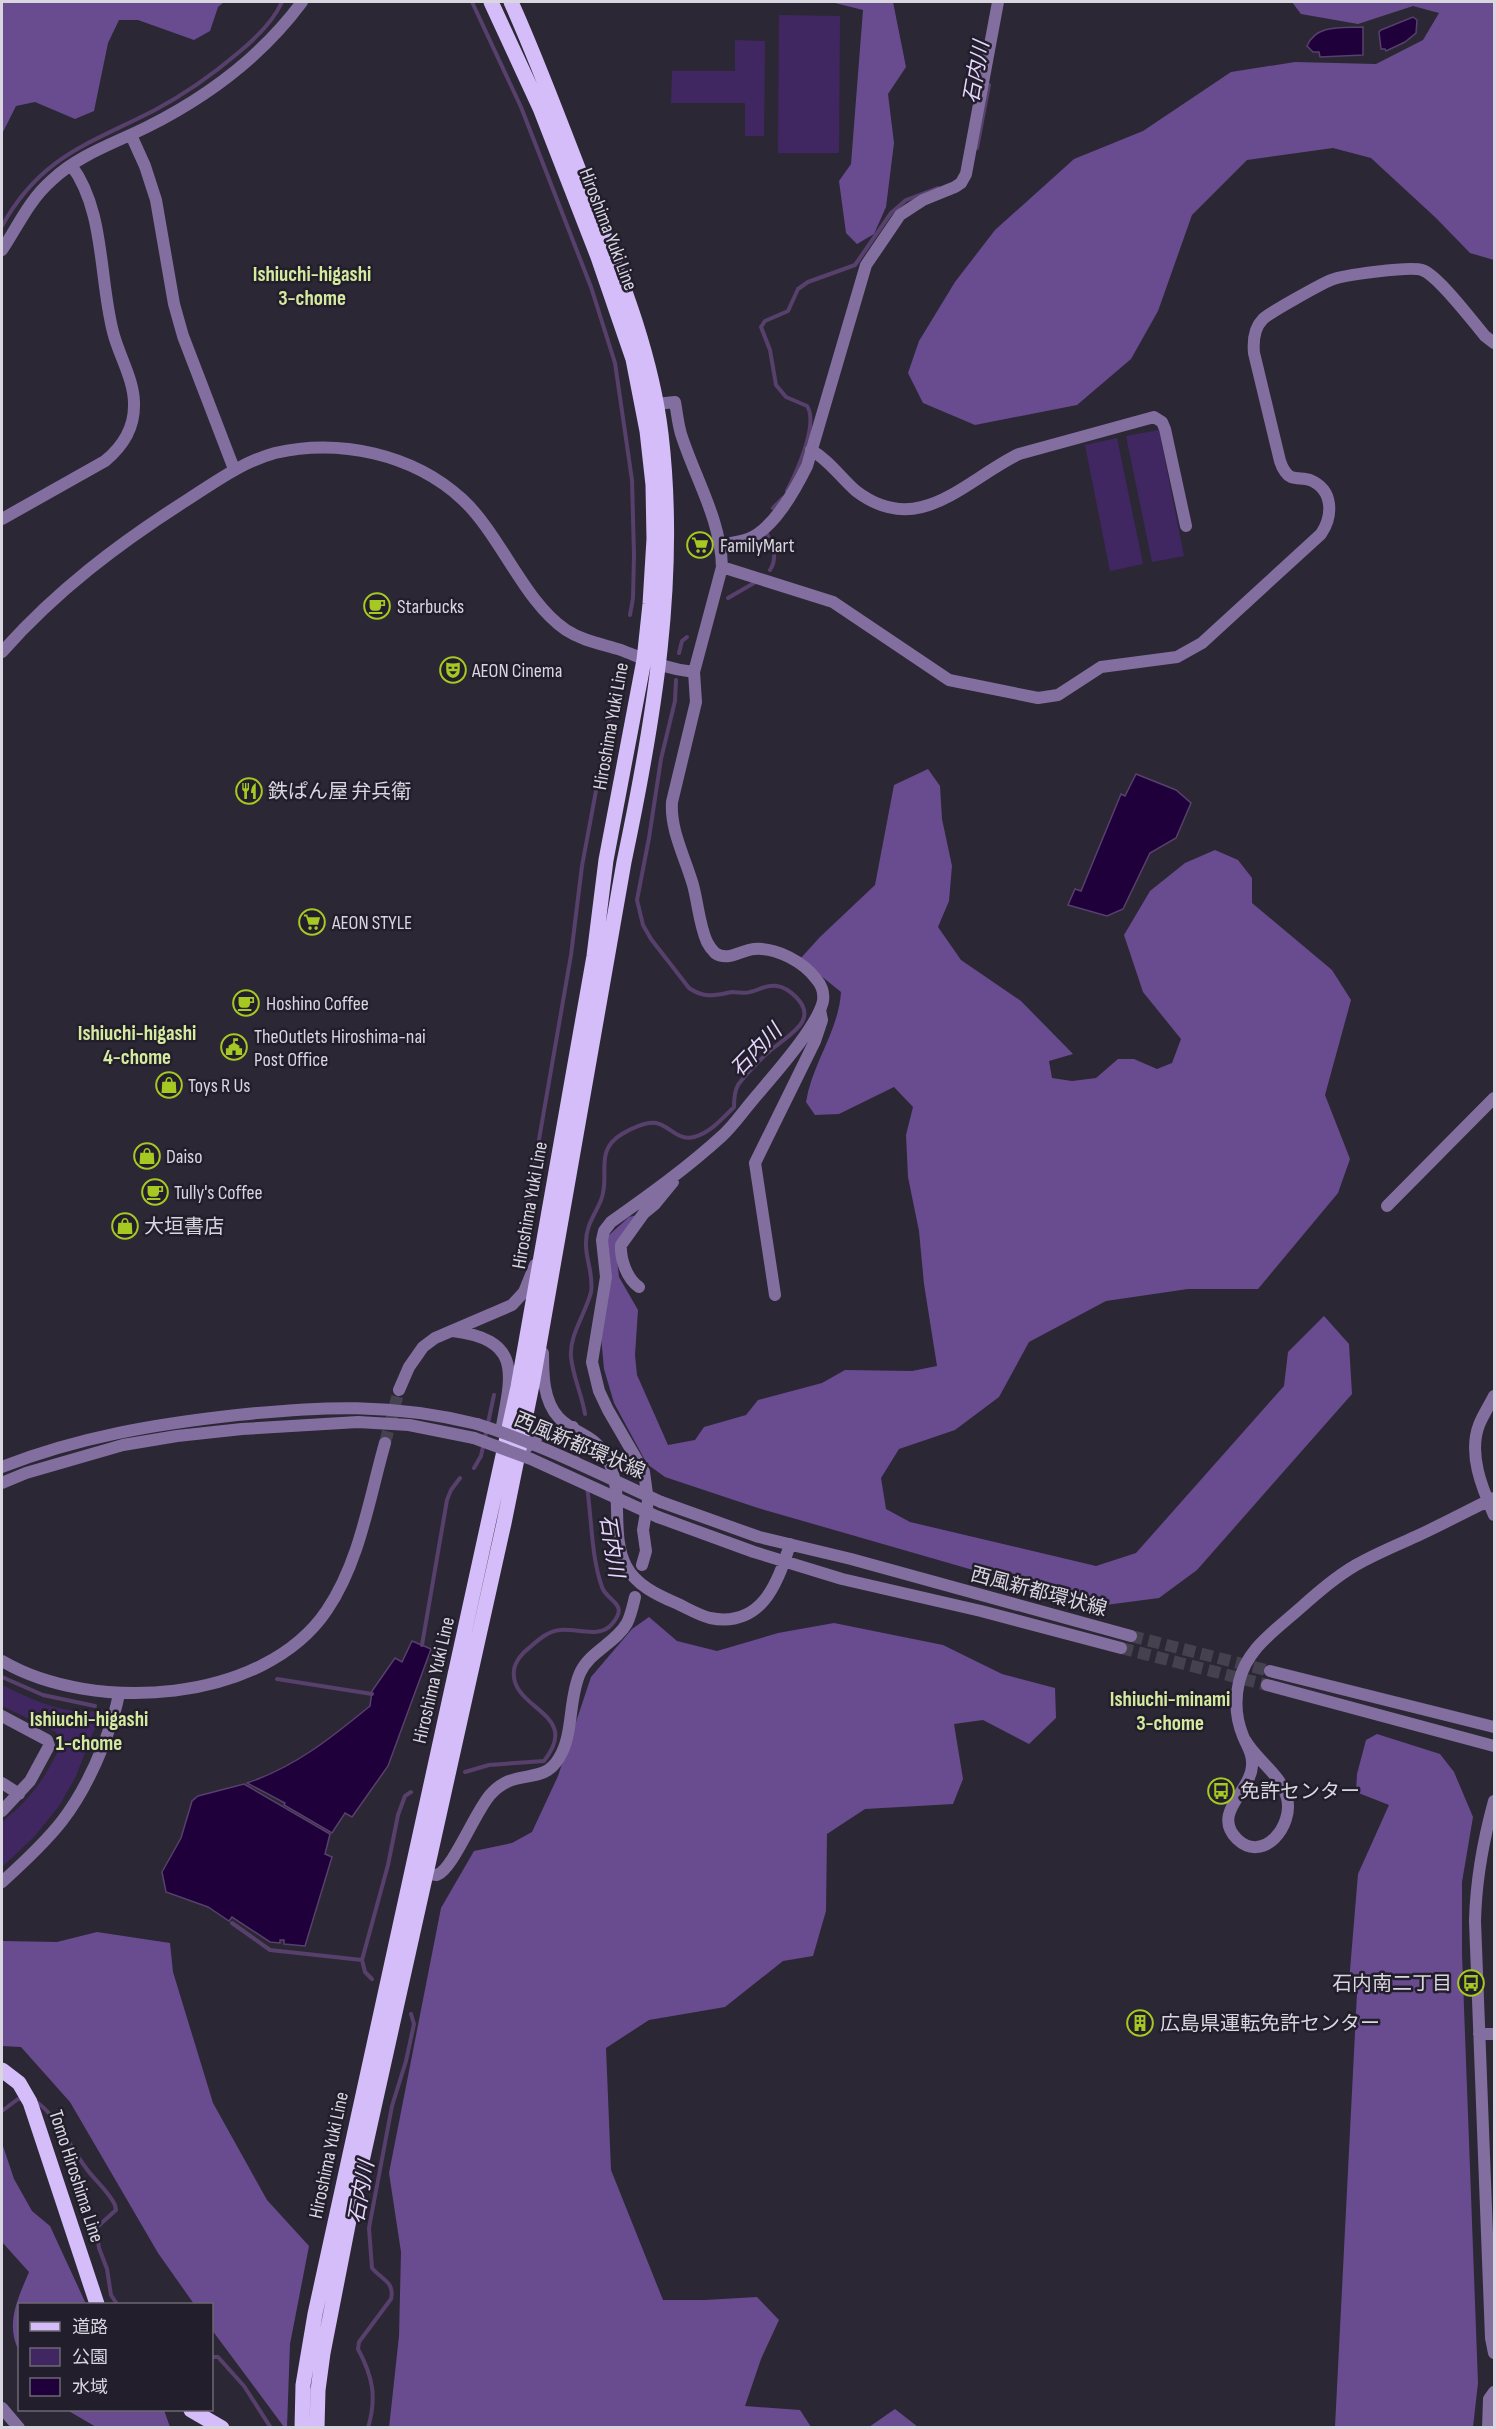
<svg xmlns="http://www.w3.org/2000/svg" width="1496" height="2429" viewBox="0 0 1496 2429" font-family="'Sofia Sans Condensed','Noto Sans JP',sans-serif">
  <rect width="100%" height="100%" fill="#2c2735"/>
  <path fill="#412762" d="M779,15L840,16L839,153H778Z
    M735,40L765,41L764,136H745V103H671L672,71H735Z
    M1159,430L1184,556L1152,562L1126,436Z
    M1117,438L1143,564L1110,571L1085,445Z
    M2,1685C31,1699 63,1715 97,1711L98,1709H102L104,1713L93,1732L76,1776L59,1806L34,1837L2,1867V1822C28,1802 48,1775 61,1744L56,1732L2,1706Z"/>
  <path fill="#684c8f" d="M2,2H224L218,7L210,31L194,40L138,20H119L108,43L94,111L75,119L35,102L16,106L2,134Z
    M831,2H893L906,67L888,94L894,143L886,207L874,234L857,244L846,233L839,181L851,164L863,10Z
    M1292,2H1494V260L1470,253L1436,218L1371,158L1333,148L1247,160L1192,215L1158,311L1131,359L1077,405L975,425L923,403L908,373L919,341L955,282L995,230L1074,159L1143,131L1231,72L1295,62L1376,64L1423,40L1439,13L1413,6L1358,24L1301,14Z
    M928,769L940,786L942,819L952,866L949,901L938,927L961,960L1021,1001L1073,1054L1049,1061L1052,1078L1072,1081L1096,1078L1118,1059H1134L1157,1069L1172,1063L1181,1039L1143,992L1124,935L1150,891L1185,863L1215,850L1238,860L1252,878V903L1332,970L1351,1000L1325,1095L1350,1159L1338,1193L1258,1289H1188L1106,1301L1029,1342L999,1397L955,1430L899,1449L881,1478L886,1509L910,1522L1096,1566L1136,1553L1284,1386L1288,1352L1324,1316L1349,1344L1352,1394L1197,1570L1159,1598L1098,1606L758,1508L665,1477L647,1464L614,1403L604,1369L601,1336L608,1236L629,1217L637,1215L616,1251L619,1277L638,1310L635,1355L637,1375L668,1445L695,1440L704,1427L746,1415L758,1400L822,1383L845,1370L912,1371L937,1366L924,1284L919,1231L908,1177L906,1135L913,1107L894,1087L839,1114L815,1115L806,1102C812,1064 839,1030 841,992L800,959L820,937L875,885L894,785Z
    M649,1617L677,1641L717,1651L778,1633L834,1623L943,1645L1002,1674L1055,1688L1056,1718L1029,1744L983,1720L954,1724L963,1779L953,1804L865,1809L827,1834L826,1911L813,1956L783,1961L725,2007L649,2020L606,2048L611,2170L663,2300H705L757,2297L779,2320L761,2359L745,2406L800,2410L811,2427L389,2428L399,2336L401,2252L389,2173L441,1908L474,1851L512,1843L532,1832L558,1776L591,1677L632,1629Z
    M1377,1734L1440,1754L1454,1772L1473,1817L1462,1882V1954L1478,2383L1473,2427H1335L1357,1993L1349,1982L1358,1874L1389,1805L1356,1792L1357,1774L1366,1740Z
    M97,1932L170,1943L173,1972L213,2103L267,2200L309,2246L290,2344L287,2427H284L212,2330V2304H194L158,2253L70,2102L21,2047L2,2046V1941L57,1942Z
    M2,2143L14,2179L32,2211L50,2226L86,2304H20L19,2351C5,2324 18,2298 29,2272L2,2242Z
    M895,2409L918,2427H869Z
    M67,2410H164L170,2427H96Z"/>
  <path fill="#1f003b" stroke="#57406c" stroke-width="1.5" d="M1413,17L1417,20L1416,33L1405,42L1386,51L1385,49H1381L1379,32L1381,30Z
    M1363,27V55L1320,57L1319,52H1313L1307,46C1316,24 1342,28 1363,27Z
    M1136,774L1176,790L1191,803L1176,838L1150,853L1123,909L1107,916L1068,905L1075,889L1081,891L1121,794L1125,796Z
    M412,1641L431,1649L388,1766L352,1817L345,1813L332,1833L284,1805L285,1803L247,1783C295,1767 331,1738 370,1706L372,1691L395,1658L402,1662Z
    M244,1784L330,1834L325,1854L332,1857L305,1946L284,1944V1940H280V1943L270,1942L232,1917L229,1921L208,1907L166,1892L162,1872L181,1838L192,1801L198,1796Z"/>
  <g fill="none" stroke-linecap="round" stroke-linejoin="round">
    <path stroke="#57406c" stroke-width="4" d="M472,2L521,107L591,287L615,363L632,480L634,555L633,598L630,615
      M977,148L989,85
      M2,226C41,156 89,144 155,110C185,94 212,75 238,53C255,39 273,22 282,2
      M787,491C796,473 819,424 807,406L786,397L776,385L770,350L761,327L765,321L788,311L798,289L808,282L855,265L891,213L906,200L938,188
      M773,508L783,498
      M767,534C773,546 778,558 770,570
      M728,598L754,583
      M679,653L682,641L687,637
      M519,1255L571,955L582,866L615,689
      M585,1414C582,1395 573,1377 571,1357C569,1335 586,1313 591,1292C594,1274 585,1259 586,1242C586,1225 595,1215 601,1200C611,1176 593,1151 622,1134C630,1129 647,1121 656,1123C670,1126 678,1141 694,1137C710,1133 723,1118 734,1107C734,1100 734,1092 738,1085C746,1074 765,1054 776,1046C792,1033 818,1019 796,997C791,992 784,987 777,986C766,984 760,990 750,992C745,994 738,992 732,992C715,995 705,999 689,988L651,939L643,925L637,900L649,838L661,759L675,701L676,680
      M577,1450L578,1461
      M474,1468L481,1456L494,1395
      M422,1645L447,1500L451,1490L460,1478
      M2,1677L43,1695L95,1706
      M277,1679L372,1694
      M465,1772L489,1765L544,1761C583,1712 509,1710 514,1670C515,1662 522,1653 529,1648C538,1640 548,1631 560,1630C576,1628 600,1639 612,1624C630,1603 607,1602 602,1587C591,1556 592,1520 587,1487
      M232,1923L270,1950L362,1960
      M372,1979L365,1972L362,1960L388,1865L398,1815L405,1796L411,1792
      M38,2103C59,2119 70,2147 86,2168C95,2181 108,2190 115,2205L116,2210L96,2228L99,2248L107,2269L111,2295L117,2304
      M2,2111L18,2099H22
      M212,2357H218L244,2386L271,2428
      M368,2428C377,2397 373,2377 358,2349L359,2342L391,2299C395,2282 382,2280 372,2268L369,2228L392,2106L406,2061L414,2024L411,2014"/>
    <path stroke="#46414f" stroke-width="12" stroke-dasharray="12 6" stroke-linecap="butt" d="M385,1443L399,1390
      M1131,1636L1270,1671
      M1121,1648L1267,1685"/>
    <path stroke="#826fa0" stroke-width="12" d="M131,135L145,166L156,200L174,304L183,336L234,469
      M2,250C18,226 29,200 52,180C78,155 115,143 147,127C207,97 262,56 302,2
      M811,450C829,460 841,478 856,491C919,539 965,480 1019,454L1154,417L1162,422L1165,429L1186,526
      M2,519L105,461C122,447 134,428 134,406C135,381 119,356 113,332C99,278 105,210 71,165
      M720,545C729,543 739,542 748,539C774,529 795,490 807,466L866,265L900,215L923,200L955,187L961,183L966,174L998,2
      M722,567L833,602L949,680L1038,698L1058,695L1101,667L1177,657L1202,643L1321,534C1333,516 1334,490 1310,480C1304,478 1297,479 1291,477C1285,474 1282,467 1280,461L1254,353C1253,342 1254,328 1263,319C1269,313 1321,284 1331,280C1343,275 1410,266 1422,270C1438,275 1473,322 1485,336L1494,343
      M2,652C56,591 118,544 187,500C215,482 242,462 275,453C339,438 413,454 462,499C501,535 524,602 566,630C583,641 602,644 621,650C647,660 665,669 694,672
      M1387,1206L1494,1098
      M639,1287C627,1279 620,1259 621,1245L644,1213L655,1204L673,1182
      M775,1295L755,1163L815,1041L822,1020L820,1010
      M453,1331C524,1340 511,1376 501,1431
      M543,1353C543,1374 543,1401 559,1418C577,1436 597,1434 609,1462C624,1495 610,1534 626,1566C636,1585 657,1595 676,1603C687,1608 698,1615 710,1618C761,1628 778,1584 790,1544
      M399,1390L409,1367L423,1347L435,1338L512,1305L524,1292L535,1265
      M1494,1396C1489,1406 1483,1415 1479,1425C1468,1454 1482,1488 1494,1515
      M523,1451L543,1431L573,1427
      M2,1467C78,1437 156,1424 237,1415C323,1406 392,1403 477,1424
      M2,1483L26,1473L123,1445L177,1436L242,1429L358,1422L409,1425L474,1438
      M661,1502L759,1537L851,1559L1131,1636
      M658,1517L754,1552L842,1579L981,1611L1121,1648
      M642,1565L646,1551L643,1530L648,1501L644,1472L608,1410L599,1391L592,1362L606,1277L602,1240L604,1231L611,1222C649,1195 687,1168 722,1136C733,1126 742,1113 752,1101C770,1079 817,1028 823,1001C824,994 822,986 817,980C804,962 776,947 754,949C741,950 728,962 715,953C712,950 709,946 707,942C699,924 698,903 693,885C685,857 670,830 672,802L696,702L694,672L722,567C721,520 695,478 681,434C678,424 677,413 675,402L656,404
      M2,1661C92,1714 264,1704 327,1610C360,1561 369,1499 385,1443
      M1270,1671L1494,1727
      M1267,1685L1494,1746
      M2,1716L47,1740L49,1746L30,1781L2,1811
      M1245,1740C1256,1760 1281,1774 1287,1798C1294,1826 1263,1864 1237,1839C1211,1813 1251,1791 1252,1766C1253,1754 1247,1746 1243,1736C1236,1719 1235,1699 1239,1682C1246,1652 1269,1635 1291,1616C1312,1598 1332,1579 1356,1565C1375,1554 1397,1545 1417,1536C1443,1524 1469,1510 1494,1498
      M2,1783L19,1794
      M1494,1801C1483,1841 1476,1879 1475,1921L1491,2338L1494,2353
      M419,1873L437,1875C453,1869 475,1812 490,1795C515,1766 542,1787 559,1758C574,1734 568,1700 580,1673C589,1652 616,1643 627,1623C631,1615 633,1605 635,1597
      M2,1882C53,1836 77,1811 103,1746C110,1728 116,1712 119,1693
      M1479,2034H1494
      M2,2408L19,2428
      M1488,2428L1489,2399L1494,2392"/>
    <path stroke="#d4bdf9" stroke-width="15" d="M2,2070L19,2083L30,2102L97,2304
      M191,2410L222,2428
      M302,2428L303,2385L315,2314L518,1387L594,956L606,860L644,660L650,604L654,539L653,485L647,431L633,359L598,257L540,108L491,2
      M317,2428L318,2390L323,2353L350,2215L504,1523L533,1380L624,862C654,720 678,578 661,434C651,350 617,269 587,191C562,128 539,64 511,2"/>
    <path stroke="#826fa0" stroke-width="12" d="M477,1424C541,1444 601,1475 661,1502
      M474,1438L531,1459L658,1517"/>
  </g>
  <defs>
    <g id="supermarket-ring" transform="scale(1.35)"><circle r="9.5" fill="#231e2b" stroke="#a5c822" stroke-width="1.5"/><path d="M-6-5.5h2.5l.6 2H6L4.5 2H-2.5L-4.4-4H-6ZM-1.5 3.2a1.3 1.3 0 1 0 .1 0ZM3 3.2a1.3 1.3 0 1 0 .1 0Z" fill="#a5c822"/></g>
    <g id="cafe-ring" transform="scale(1.35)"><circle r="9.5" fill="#231e2b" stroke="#a5c822" stroke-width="1.5"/><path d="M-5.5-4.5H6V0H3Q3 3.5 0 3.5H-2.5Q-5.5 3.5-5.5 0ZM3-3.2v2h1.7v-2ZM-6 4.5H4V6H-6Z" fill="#a5c822"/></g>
    <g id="theatre-ring" transform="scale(1.35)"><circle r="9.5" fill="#231e2b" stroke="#a5c822" stroke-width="1.5"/><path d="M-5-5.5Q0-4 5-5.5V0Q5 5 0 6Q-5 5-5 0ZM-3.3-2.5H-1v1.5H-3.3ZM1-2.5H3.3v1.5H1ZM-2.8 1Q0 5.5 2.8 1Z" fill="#a5c822"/></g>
    <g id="restaurant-ring" transform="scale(1.35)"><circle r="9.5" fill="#231e2b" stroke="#a5c822" stroke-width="1.5"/><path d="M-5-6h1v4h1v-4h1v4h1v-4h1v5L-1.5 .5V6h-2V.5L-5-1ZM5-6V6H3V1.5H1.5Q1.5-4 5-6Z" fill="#a5c822"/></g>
    <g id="civic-ring" transform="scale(1.35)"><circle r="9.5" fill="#231e2b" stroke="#a5c822" stroke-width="1.5"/><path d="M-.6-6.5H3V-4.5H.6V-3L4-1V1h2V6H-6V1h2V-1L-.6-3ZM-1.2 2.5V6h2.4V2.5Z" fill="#a5c822"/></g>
    <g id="shop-ring" transform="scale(1.35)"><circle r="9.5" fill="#231e2b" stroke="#a5c822" stroke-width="1.5"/><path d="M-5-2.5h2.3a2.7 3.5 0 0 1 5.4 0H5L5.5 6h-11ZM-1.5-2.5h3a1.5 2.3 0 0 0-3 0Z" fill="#a5c822"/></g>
    <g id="bus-ring" transform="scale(1.35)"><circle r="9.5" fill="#231e2b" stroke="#a5c822" stroke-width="1.5"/><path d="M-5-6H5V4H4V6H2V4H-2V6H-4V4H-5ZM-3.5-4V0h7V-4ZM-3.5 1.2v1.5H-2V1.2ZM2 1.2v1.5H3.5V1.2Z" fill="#a5c822"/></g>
    <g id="building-ring" transform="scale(1.35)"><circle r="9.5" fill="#231e2b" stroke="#a5c822" stroke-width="1.5"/><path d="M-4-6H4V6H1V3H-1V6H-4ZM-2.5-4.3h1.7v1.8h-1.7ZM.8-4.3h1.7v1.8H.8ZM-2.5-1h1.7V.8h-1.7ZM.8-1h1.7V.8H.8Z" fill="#a5c822"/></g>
  </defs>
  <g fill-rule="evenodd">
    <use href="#supermarket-ring" x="700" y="545"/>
    <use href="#cafe-ring" x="377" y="606"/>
    <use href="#theatre-ring" x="453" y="670"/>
    <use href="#restaurant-ring" x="249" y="791"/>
    <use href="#supermarket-ring" x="312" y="922"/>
    <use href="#cafe-ring" x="246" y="1003"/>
    <use href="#civic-ring" x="234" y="1047"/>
    <use href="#shop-ring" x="169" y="1085"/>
    <use href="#shop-ring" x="147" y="1156"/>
    <use href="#cafe-ring" x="155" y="1192"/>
    <use href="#shop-ring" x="125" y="1226"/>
    <use href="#bus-ring" x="1221" y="1791"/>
    <use href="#bus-ring" x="1471" y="1983"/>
    <use href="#building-ring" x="1140" y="2023"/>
  </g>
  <g text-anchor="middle" stroke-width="5" stroke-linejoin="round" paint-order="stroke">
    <g font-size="20" fill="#dad6e0" stroke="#231e2b">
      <text transform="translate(609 229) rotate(69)" y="7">Hiroshima Yuki Line</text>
      <text transform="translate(610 726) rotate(-80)" y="7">Hiroshima Yuki Line</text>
      <text transform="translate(529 1205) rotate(-80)" y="7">Hiroshima Yuki Line</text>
      <text transform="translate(580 1445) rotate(23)" y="7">西風新都環状線</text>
      <text transform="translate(1039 1591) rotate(15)" y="7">西風新都環状線</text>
      <text transform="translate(433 1680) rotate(-77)" y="7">Hiroshima Yuki Line</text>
      <text transform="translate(328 2155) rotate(-78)" y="7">Hiroshima Yuki Line</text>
      <text transform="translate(77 2176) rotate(72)" y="7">Tomo Hiroshima Line</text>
    </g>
    <g font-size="20" fill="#dad6e0" stroke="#231e2b" text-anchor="start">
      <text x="720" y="552">FamilyMart</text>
      <text x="397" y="613">Starbucks</text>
      <text x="472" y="677">AEON Cinema</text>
      <text x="268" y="798">鉄ぱん屋 弁兵衛</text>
      <text x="332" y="929">AEON STYLE</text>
      <text x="266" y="1010">Hoshino Coffee</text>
      <text x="254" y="1043">TheOutlets Hiroshima-nai<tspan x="254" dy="23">Post Office</tspan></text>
      <text x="188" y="1092">Toys R Us</text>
      <text x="166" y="1163">Daiso</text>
      <text x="174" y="1199">Tully's Coffee</text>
      <text x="144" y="1233">大垣書店</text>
      <text x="1240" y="1798">免許センター</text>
      <text x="1452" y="1990" text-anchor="end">石内南二丁目</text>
      <text x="1160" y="2030">広島県運転免許センター</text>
    </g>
    <g font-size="21" font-style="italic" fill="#e5d6fe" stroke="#231e2b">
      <text transform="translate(976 72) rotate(-80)" y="7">石内川</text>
      <text transform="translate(756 1050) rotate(-46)" y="7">石内川</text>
      <text transform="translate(612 1546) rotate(81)" y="7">石内川</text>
      <text transform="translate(361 2192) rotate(-80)" y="7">石内川</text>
    </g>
    <g font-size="21" font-weight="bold" fill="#d4ea9f" stroke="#231e2b">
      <text x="312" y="281">Ishiuchi-higashi<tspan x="312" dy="24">3-chome</tspan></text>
      <text x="137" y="1040">Ishiuchi-higashi<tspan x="137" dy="24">4-chome</tspan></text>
      <text x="1170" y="1706">Ishiuchi-minami<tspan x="1170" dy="24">3-chome</tspan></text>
      <text x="89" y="1726">Ishiuchi-higashi<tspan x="89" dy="24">1-chome</tspan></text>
    </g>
  </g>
  <rect width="1496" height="2429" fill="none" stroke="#dad6e0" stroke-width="6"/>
  <rect x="18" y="2303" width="195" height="108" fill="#231e2b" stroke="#6c6873" stroke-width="1.5"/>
  <rect x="30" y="2322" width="30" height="9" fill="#d4bdf9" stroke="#6c6873" stroke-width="1.5"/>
  <text x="72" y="2333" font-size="18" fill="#dad6e0">道路</text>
  <rect x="30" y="2348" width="30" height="18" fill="#412762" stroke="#6c6873" stroke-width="1.5"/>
  <text x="72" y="2363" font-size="18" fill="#dad6e0">公園</text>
  <rect x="30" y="2378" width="30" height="18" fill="#1f003b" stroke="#6c6873" stroke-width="1.5"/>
  <text x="72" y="2393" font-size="18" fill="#dad6e0">水域</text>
</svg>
